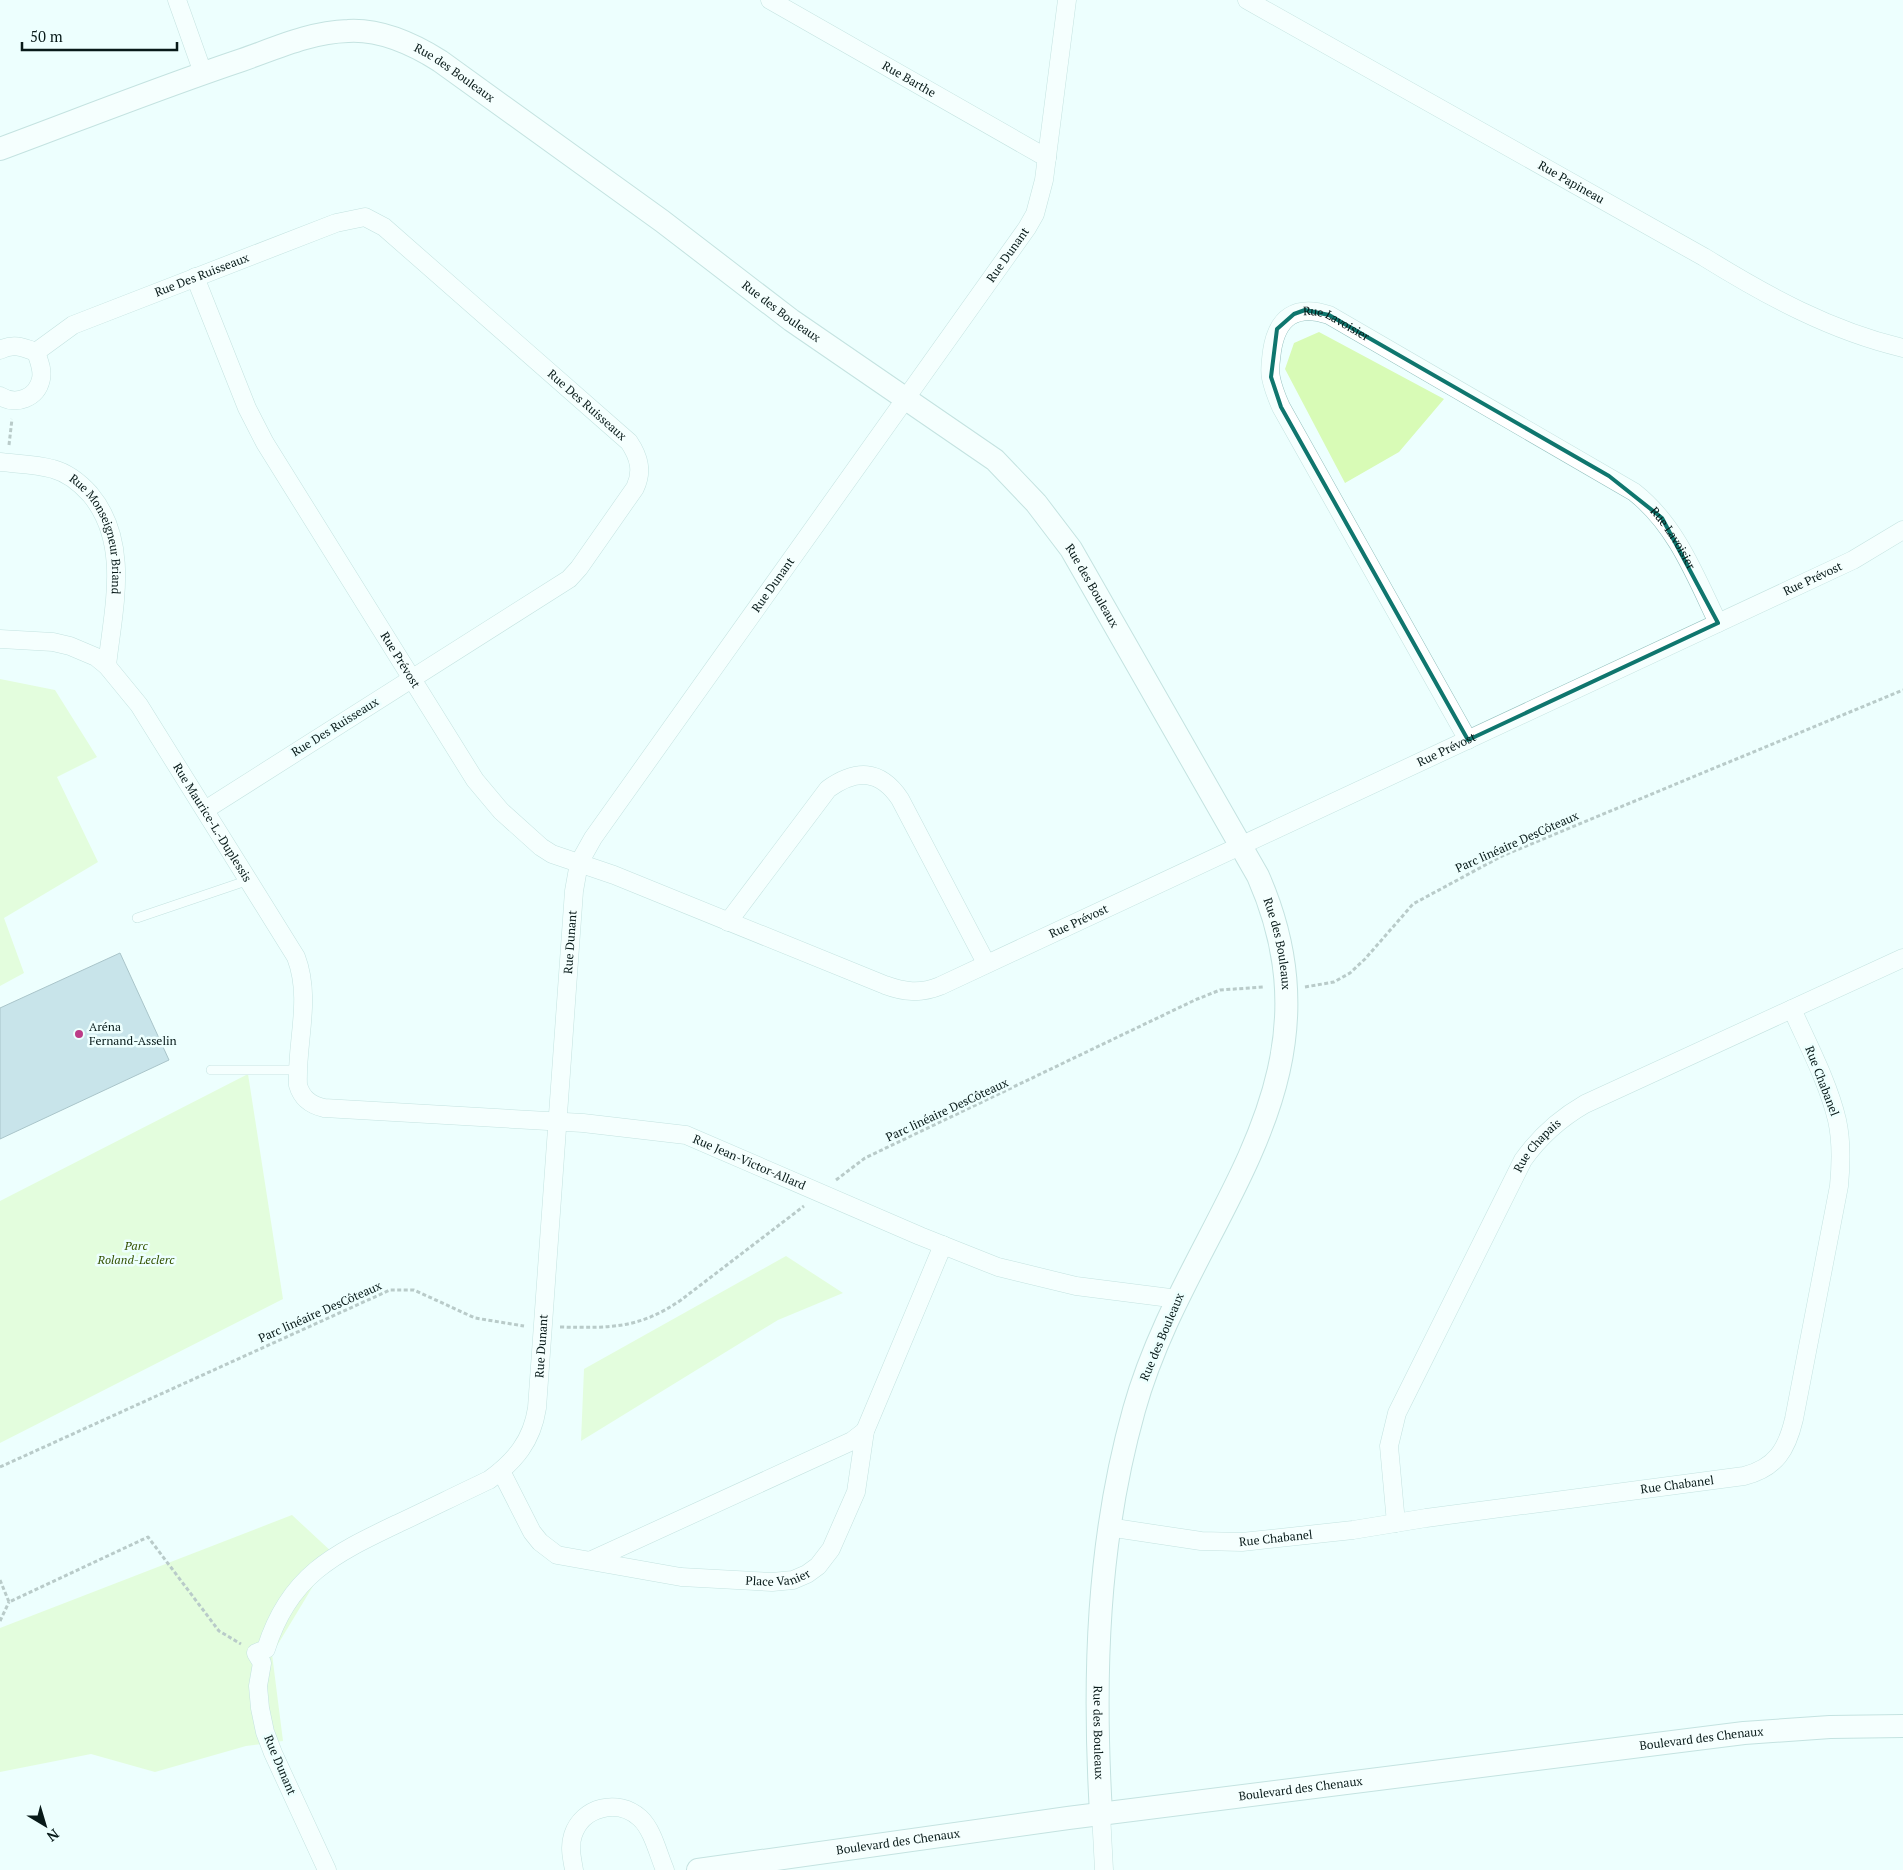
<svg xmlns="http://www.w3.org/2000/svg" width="1903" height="1870" viewBox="0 0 1903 1870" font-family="'PT Serif',serif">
  <rect width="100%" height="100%" fill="#edfffe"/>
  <path fill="#d8fbb6" d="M1319,332L1444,399L1399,452L1345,483L1285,369L1294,343Z
    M0,679L55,690L97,757L57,777L98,862L4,918L24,973L0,986Z
    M248,1074L283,1299L0,1443V1201Z
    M786,1256L843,1293L778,1320L581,1441L584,1369Z
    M292,1515L333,1553L272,1654L283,1741L246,1746L155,1772L91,1754L0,1772V1628Z"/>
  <path fill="#9cc4d3" stroke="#577d8b" d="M120,953L169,1060L0,1139V1008Z"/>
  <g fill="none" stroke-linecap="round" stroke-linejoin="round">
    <g stroke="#93c0be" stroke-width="10">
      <path id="service" d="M137,918L249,880
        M211,1070H298"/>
    </g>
    <g stroke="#93c0be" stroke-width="19">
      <g id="minor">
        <path d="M177,0L203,73"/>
        <path id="s1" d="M770,0L1047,158"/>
        <path id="s2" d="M1247,0L1704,257C1767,296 1831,331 1903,348"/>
        <path id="s3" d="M195,277L247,408L265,443L475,780L501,811L541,847L552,854L614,875L885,985C904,992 920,994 940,986L1853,560L1903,530"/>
        <path d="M0,350C13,343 23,347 36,352C39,361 43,370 41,379C37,398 16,406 0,396"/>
        <path id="s4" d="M36,352L73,325L336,223L365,217L384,227L629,442C639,457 643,471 635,488L579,568L569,579L205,810"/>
        <path id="s5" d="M0,462C17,464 36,464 53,469C68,473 80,483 90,494C131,543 113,609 107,666"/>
        <path id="s6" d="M0,639L53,642L70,646L96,657L107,666L139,705L296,957C312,999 296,1042 298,1085C302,1099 311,1105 324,1108L583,1123L686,1135L920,1236L998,1267L1076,1286L1178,1299"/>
        <path id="s7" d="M1468,740L1281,407C1277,398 1273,388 1271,378C1269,369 1271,360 1272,351C1277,317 1296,304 1329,315L1634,492C1676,525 1695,575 1718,623"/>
        <path d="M728,922L828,789C856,769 880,769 900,799L986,963"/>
        <path id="s8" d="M501,1471L532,1532L540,1542L557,1555L681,1577L772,1582L793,1580L807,1574L818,1566L831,1549L856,1492L865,1431L943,1245"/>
        <path id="s9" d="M1396,1523L1389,1446L1397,1413L1523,1160C1540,1136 1559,1119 1585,1104L1903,958"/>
        <path id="s10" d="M1108,1527L1201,1541L1242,1542L1353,1530L1426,1518L1744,1476C1776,1468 1787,1449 1794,1419L1839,1186C1841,1165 1842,1142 1837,1120C1828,1082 1808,1045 1792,1009"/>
        <path d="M592,1560L852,1441L865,1431"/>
        <path d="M1101,1813L1104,1870"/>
        <path id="s11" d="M327,1870L273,1753L265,1732L260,1708L258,1686L262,1663L256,1653L266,1649C289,1575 334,1554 399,1523C429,1509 459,1494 489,1480C515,1461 532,1441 537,1408L574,891L579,863L593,838L1027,228L1035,214L1044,180L1067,0"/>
        <path d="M574,1870C572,1858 569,1847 573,1835C582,1807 618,1798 640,1818C653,1830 658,1854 665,1870"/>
      </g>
    </g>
    <g stroke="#93c0be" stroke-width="24">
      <g id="tertiary">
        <path id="s12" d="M0,149C81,119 161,87 242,60C276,48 311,32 348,31C381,29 413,44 440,61L662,221L791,320L995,460L1036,503L1071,549L1258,876C1352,1090 1187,1220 1134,1410C1097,1542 1093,1677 1101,1813"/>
        <path id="s13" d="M698,1870L1068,1818L1744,1733L1830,1727L1903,1726"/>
      </g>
    </g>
    <path stroke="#7a8c8b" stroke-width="3" stroke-dasharray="4 2.5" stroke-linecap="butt" d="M9,445L12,419
      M1305,987L1334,982L1350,973L1365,959L1413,904L1502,856L1903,690
      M836,1180L865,1158L1195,1000L1220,990L1264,987
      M560,1327C610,1328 639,1329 681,1300L804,1206
      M0,1467L390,1290H414L475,1318L524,1326
      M0,1580L9,1602L148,1537L219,1631L241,1644
      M0,1621L9,1602"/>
    <use href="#service" stroke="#fff" stroke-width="9"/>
    <use href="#minor" stroke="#fff" stroke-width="18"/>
    <use href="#tertiary" stroke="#fff" stroke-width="22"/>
  </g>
  <path d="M0 0H1903V1870H0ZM1305,310L1329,315L1609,476L1662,518L1718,623L1468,740L1281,407L1271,377L1277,329L1294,314Z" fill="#edfffe" fill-opacity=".55" fill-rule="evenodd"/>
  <path fill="none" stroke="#0f766e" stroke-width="4" stroke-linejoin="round" d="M1305,310L1329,315L1609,476L1662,518L1718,623L1468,740L1281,407L1271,377L1277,329L1294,314Z"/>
  <circle fill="#bc3c87" stroke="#edfffe" stroke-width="2" cx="79" cy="1034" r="5"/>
  <g text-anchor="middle" stroke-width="5" stroke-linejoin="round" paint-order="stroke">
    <g font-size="12" fill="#081a19" stroke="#edfffe">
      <text dy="4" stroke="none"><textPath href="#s12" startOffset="485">Rue des Bouleaux</textPath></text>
      <text dy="4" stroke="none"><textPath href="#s1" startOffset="160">Rue Barthe</textPath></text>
      <text dy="4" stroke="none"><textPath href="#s2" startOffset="372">Rue Papineau</textPath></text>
      <text dy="4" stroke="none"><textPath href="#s11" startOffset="1914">Rue Dunant</textPath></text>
      <text dy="4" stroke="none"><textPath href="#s4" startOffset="184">Rue Des Ruisseaux</textPath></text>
      <text dy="4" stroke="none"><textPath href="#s12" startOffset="890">Rue des Bouleaux</textPath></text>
      <text dy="4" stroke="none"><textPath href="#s7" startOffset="530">Rue Lavoisier</textPath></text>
      <text dy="4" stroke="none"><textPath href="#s4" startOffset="649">Rue Des Ruisseaux</textPath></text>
      <text dy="4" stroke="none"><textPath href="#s5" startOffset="139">Rue Monseigneur Briand</textPath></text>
      <text dy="4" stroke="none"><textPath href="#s7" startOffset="934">Rue Lavoisier</textPath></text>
      <text dy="4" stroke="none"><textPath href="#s3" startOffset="2062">Rue Prévost</textPath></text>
      <text dy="4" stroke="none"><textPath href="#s11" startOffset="1509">Rue Dunant</textPath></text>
      <text dy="4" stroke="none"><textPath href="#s12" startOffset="1310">Rue des Bouleaux</textPath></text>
      <text dy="4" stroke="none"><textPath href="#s3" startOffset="436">Rue Prévost</textPath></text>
      <text transform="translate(335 727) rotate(-32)" y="4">Rue Des Ruisseaux</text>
      <text dy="4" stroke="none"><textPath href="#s3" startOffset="1658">Rue Prévost</textPath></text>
      <text dy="4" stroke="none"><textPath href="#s6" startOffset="302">Rue Maurice-L.-Duplessis</textPath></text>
      <text transform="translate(1517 842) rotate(-24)" y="4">Parc linéaire DesCôteaux</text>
      <text dy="4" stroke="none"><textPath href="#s3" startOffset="1252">Rue Prévost</textPath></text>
      <text dy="4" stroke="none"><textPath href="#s11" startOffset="1090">Rue Dunant</textPath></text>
      <text dy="4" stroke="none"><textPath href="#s12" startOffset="1715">Rue des Bouleaux</textPath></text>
      <text transform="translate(1822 1081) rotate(69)" y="4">Rue Chabanel</text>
      <text transform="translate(947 1110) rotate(-25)" y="4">Parc linéaire DesCôteaux</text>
      <text dy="4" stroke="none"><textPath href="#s9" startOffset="414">Rue Chapais</textPath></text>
      <text dy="4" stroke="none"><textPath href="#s6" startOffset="1058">Rue Jean-Victor-Allard</textPath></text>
      <text transform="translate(320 1312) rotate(-24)" y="4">Parc linéaire DesCôteaux</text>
      <text transform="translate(1162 1337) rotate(-67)" y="4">Rue des Bouleaux</text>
      <text dy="4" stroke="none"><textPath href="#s11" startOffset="685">Rue Dunant</textPath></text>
      <text dy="4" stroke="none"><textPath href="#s10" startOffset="574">Rue Chabanel</textPath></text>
      <text dy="4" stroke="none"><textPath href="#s10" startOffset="169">Rue Chabanel</textPath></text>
      <text dy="4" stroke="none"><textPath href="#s8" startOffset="326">Place Vanier</textPath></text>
      <text dy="4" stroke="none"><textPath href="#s12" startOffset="2539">Rue des Bouleaux</textPath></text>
      <text dy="4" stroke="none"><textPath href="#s13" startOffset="1012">Boulevard des Chenaux</textPath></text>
      <text transform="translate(280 1765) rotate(67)" y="4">Rue Dunant</text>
      <text dy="4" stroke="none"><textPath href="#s13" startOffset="608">Boulevard des Chenaux</textPath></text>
      <text dy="4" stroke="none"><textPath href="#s13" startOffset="202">Boulevard des Chenaux</textPath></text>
    </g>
    <g font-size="12" fill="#081a19" stroke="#edfffe" text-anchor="start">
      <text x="89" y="1031">Aréna<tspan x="89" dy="14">Fernand-Asselin</tspan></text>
    </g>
    <g font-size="12" font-style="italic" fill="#335100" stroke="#edfffe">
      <text x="136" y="1250">Parc<tspan x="136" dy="14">Roland-Leclerc</tspan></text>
    </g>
  </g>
  <g transform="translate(45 1825) rotate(142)" stroke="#edfffe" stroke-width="4" paint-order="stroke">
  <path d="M0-4L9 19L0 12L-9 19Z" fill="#081a19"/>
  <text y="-8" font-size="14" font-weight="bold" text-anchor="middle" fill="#081a19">N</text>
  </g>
  <path d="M22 42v8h155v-8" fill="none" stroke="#081a19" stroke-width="2.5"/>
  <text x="30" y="42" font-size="15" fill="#081a19" stroke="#edfffe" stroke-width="4" paint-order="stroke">50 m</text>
</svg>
